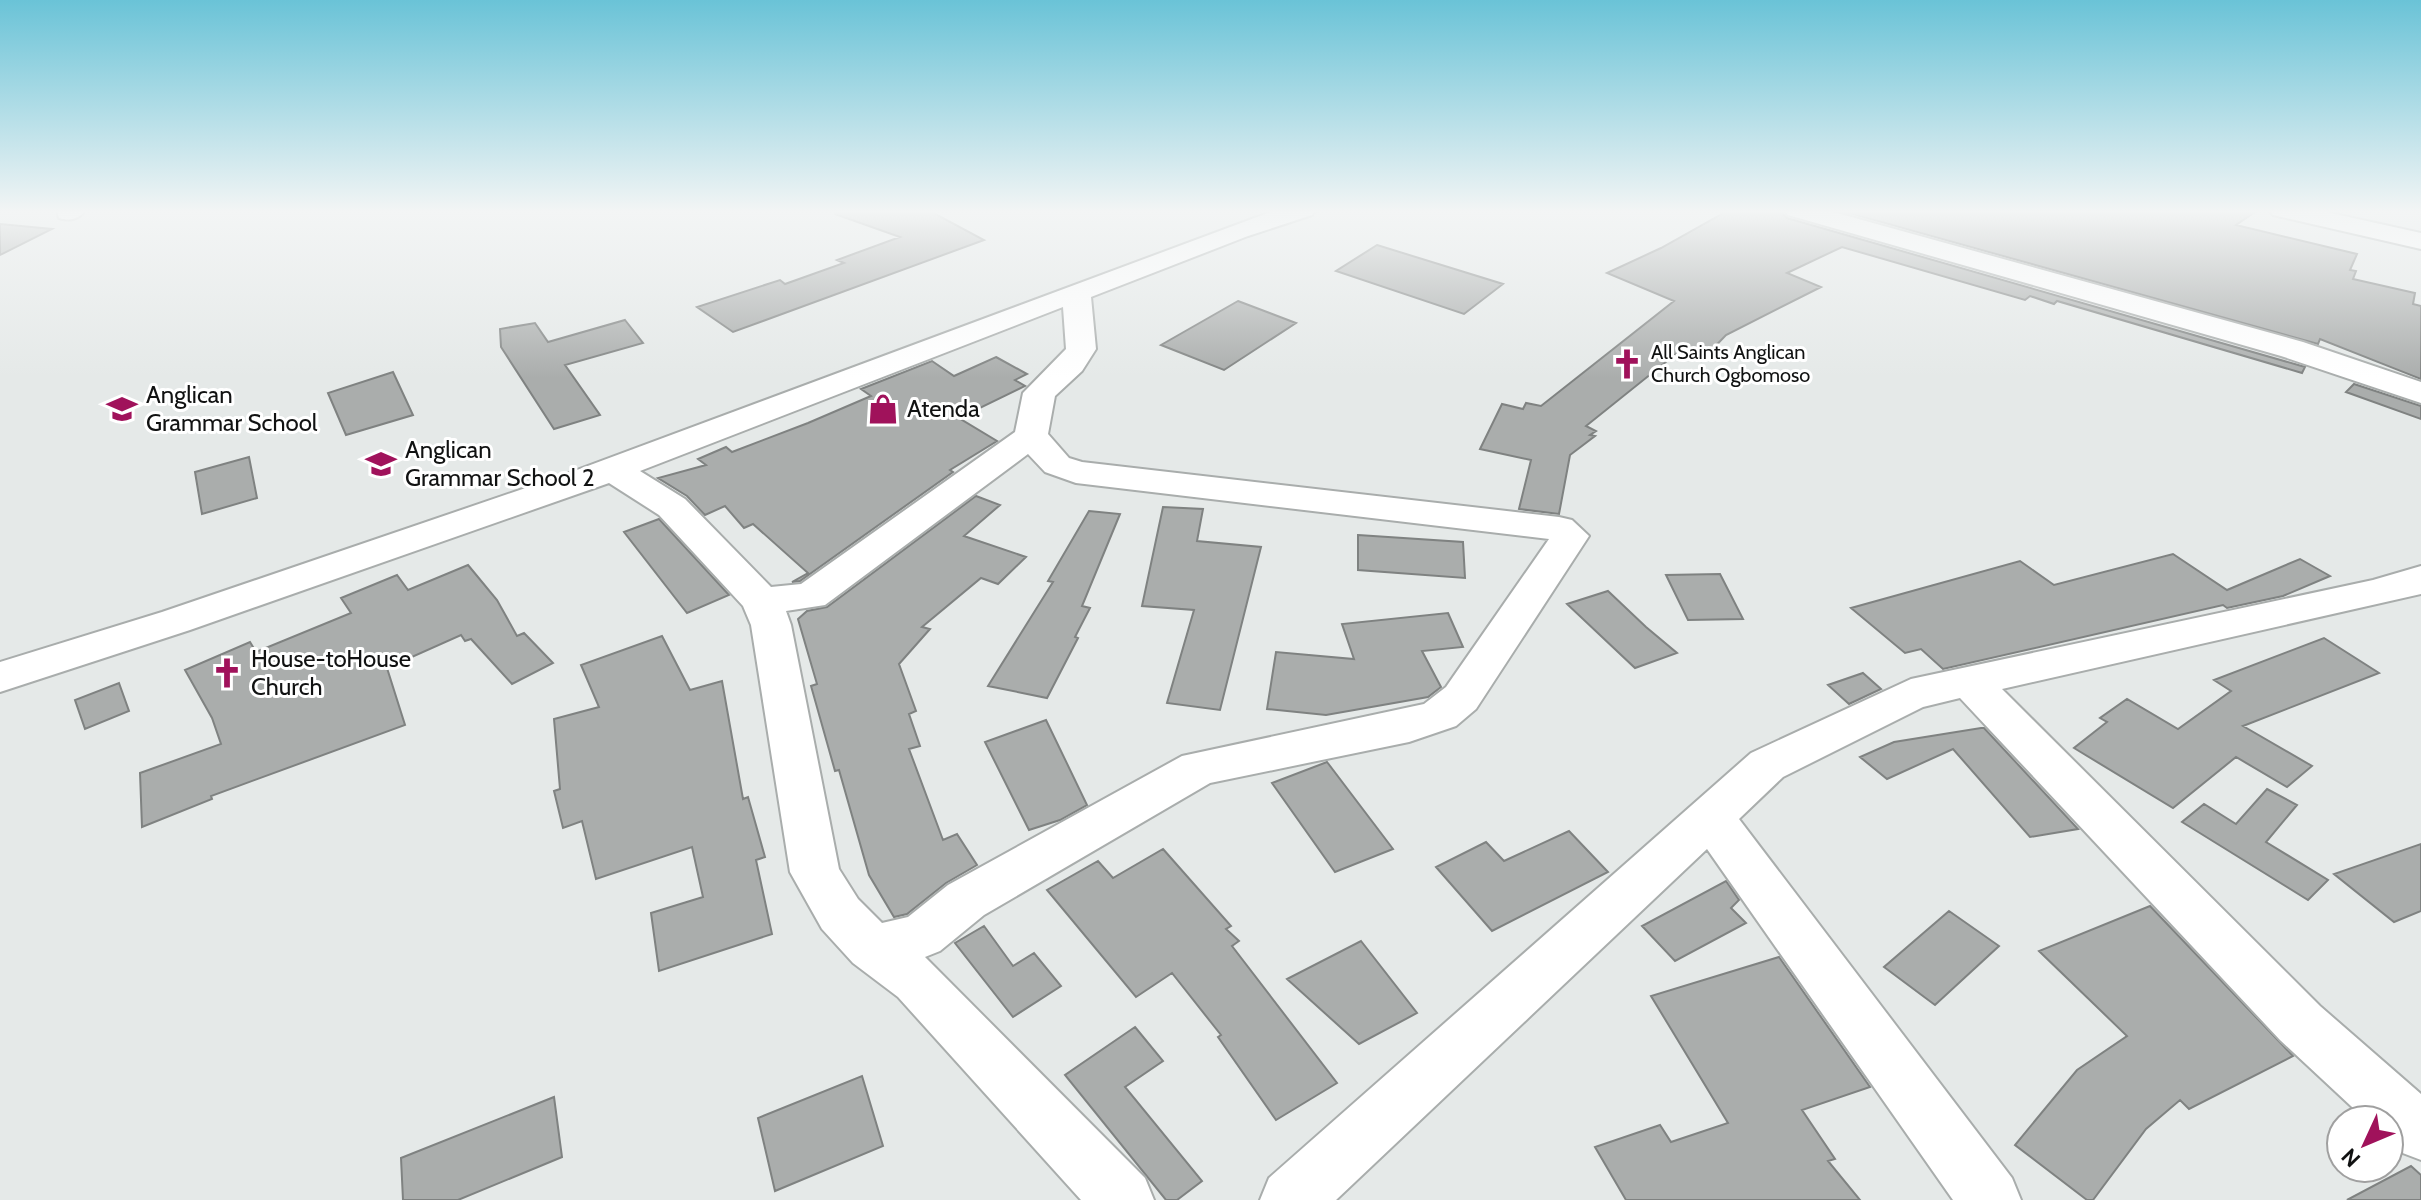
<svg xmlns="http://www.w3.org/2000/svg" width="2421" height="1200" viewBox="0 0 2421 1200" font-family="Cabin,sans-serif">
  <rect width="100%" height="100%" fill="#e5e9e8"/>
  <path fill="#aaadac" stroke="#7f8281" stroke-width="2" d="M835,210H928L984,240L733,332L697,307L780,280L785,284L844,263L837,260L900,237L835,214Z
    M1729,210H1779L1787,218L2305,367L2302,373L2057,301L2054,304L2030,296L2025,300L1842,247L1787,273L1821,287L1726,335L1701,361L1677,353L1586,426L1596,431L1590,435L1595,436L1570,455L1559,514L1519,509L1531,460L1480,449L1502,404L1523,409L1526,403L1541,406L1674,301L1607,273L1661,248Z
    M1845,210H2258L2236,225L2357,254L2350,270L2356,271L2353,279L2415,293L2413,304L2421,306V379L2320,339L2318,344L1842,211Z
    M0,224L52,229L0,255Z
    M1377,245L1503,284L1464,314L1336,271Z
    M1238,301L1296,323L1224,370L1161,345Z
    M625,320L643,343L565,365L600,415L554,429L501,347L500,329L535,323L548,342Z
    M996,357L1027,374L1015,380L1025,386L959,418L997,441L950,470L953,472L800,581L792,582L808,573L753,524L744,528L725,506L705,515L687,496L658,478L706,465L698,459L726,447L732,452L808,423L871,396L861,389L932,361L954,376Z
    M393,372L413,415L346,435L328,393Z
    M2354,384L2421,406V419L2346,392Z
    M249,457L257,498L202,514L195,472Z
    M976,496L1000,505L964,536L1026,557L998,584L981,578L922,627L930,629L899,664L916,711L909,714L920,746L909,749L943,840L957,834L977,865L946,883L907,914L894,917L869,875L839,770L835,771L811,686L817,684L798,619L807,611L827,607Z
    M1163,507L1203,509L1197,541L1261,547L1220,710L1167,703L1194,610L1142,606Z
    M1089,511L1120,514L1082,606L1090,608L1075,637L1078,638L1047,698L988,686L1053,582L1048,581Z
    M659,519L729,595L687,613L624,532Z
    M1358,535L1463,542L1465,578L1358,570Z
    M2173,554L2227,590L2300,559L2330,576L2283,596L2227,608L2223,605L1943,669L1921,649L1905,653L1851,608L2020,561L2054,585Z
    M468,565L497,600L517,636L524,633L553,663L512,684L471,639L465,641L461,635L387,668L405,725L211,796L212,799L142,827L140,773L221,744L212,718L185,670L250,642L256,652L351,613L341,598L397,575L408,590Z
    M1720,574L1743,619L1688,620L1666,575Z
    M1608,591L1646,627L1677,653L1635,668L1567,604Z
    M1448,613L1463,647L1422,651L1441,687L1428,697L1326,715L1267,709L1276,652L1354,659L1342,624Z
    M662,636L690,690L722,681L743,799L748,797L765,857L756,860L772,934L659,971L651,913L703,897L692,847L596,879L582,821L563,828L554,791L560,789L554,719L599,707L581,665Z
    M2324,638L2379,673L2243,726L2312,766L2287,787L2236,757L2173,808L2074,748L2107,722L2100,718L2127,699L2178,729L2231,691L2214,680Z
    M1863,673L1881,689L1849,704L1828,685Z
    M119,683L129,711L85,729L75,700Z
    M1046,720L1087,805L1060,820L1029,830L985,742Z
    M1981,728H1984L2078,829L2030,837L1953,749L1887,779L1860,757L1894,742Z
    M1327,762L1393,849L1335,872L1272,783Z
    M2267,789L2297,805L2266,842L2328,880L2308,900L2182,822L2204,804L2236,824Z
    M1569,831L1608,872L1492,931L1436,867L1486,842L1504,861Z
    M2421,844V911L2394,922L2334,874Z
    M1163,849L1231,926L1226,929L1239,941L1232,946L1337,1083L1276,1120L1218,1037L1221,1035L1172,973L1136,997L1047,890L1098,861L1113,878Z
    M1726,881L1739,900L1731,908L1746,923L1675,961L1642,926Z
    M2150,906L2293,1056L2189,1109L2180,1100L2146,1129L2093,1200H2087L2015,1145L2077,1070L2127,1036L2039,951Z
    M1949,911L1999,946L1935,1005L1884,967Z
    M984,926L1013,966L1034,953L1061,986L1013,1017L955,943Z
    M1361,941L1417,1013L1359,1044L1287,979Z
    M1779,957L1870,1087L1802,1110L1835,1159L1828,1161L1860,1200H1626L1595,1147L1660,1125L1671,1142L1728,1123L1651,996Z
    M1135,1027L1163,1061L1125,1087L1202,1181L1177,1200H1166L1065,1075Z
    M862,1076L883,1146L775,1191L758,1118Z
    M554,1097L562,1157L458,1200H403L401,1158Z
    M2411,1166L2421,1175V1200H2347Z"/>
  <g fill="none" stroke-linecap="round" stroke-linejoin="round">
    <g stroke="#a9adac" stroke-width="4">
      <path id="minor" d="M57,210H85C78,220 70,221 59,218Z
        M1276,210H1316L1312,215L1248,236L1091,297L1096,349L1082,371L1055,396L1048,434L1069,458L1082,462L1559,517L1572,520L1589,536L1476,709L1456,726L1409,742L1210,783L984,915L940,951L925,957L1145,1178L1154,1200H1081L898,997L853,963L822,929L790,872L751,625L743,606L659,515L609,483L190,630L0,692V662L162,612L558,477ZM1063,307L1066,349L1023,393L1015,432L801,584L771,587L685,499L640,471ZM1028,454L1045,472L1076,483L1549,539L1446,687L1424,704L1182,756L948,885L908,917L882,923L858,899L839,869L791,625L786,611L825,605Z
        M1784,210H1826L2303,342L2421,382V403L2281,356L1788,215Z
        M2269,210H2317L2421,233V249L2273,215Z
        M2421,566V594L2002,689L2320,1006L2421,1094V1160L2400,1152L2389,1142V1120H2366L2280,1040L1960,698L1923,707L1783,777L1739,819L2012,1178L2021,1200H1953L1707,849L1336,1200H1260L1269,1178L1751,753L1911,679L2373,580Z"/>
    </g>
    <use href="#minor" fill="#fff" fill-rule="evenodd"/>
  </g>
  <linearGradient id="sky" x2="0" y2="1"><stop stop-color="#6ac3d7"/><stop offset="0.56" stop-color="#f3f5f5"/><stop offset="1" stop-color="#f3f5f5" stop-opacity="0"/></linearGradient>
  <rect width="2421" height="378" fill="url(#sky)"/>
  <defs>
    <g id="church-bare" transform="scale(2.4)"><path d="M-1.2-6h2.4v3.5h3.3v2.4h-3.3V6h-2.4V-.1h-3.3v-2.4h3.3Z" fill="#a0125b" stroke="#fff" stroke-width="2.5" paint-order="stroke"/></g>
    <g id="university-bare" transform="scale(2.4)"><path d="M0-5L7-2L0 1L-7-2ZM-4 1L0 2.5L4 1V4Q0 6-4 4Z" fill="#a0125b" stroke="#fff" stroke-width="2.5" paint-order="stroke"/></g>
    <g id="shop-bare" transform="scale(2.4)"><path d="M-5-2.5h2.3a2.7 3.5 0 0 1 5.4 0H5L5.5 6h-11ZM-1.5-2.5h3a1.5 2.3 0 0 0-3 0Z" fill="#a0125b" stroke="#fff" stroke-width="2.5" paint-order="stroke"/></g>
  </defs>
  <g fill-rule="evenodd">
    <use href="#church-bare" x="1627" y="364"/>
    <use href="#university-bare" x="122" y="409"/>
    <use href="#shop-bare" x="883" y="409"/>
    <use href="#university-bare" x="381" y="464"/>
    <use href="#church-bare" x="227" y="673"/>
  </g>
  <g text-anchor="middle" stroke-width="6" stroke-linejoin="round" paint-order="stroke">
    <g font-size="20" fill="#111212" stroke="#fff" text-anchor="start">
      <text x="1651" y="359">All Saints Anglican<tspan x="1651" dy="23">Church Ogbomoso</tspan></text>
    </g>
    <g font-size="24" fill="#111212" stroke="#fff" text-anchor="start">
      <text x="146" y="403">Anglican<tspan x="146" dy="28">Grammar School</tspan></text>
      <text x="907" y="417">Atenda</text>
      <text x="405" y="458">Anglican<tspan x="405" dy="28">Grammar School 2</tspan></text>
      <text x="251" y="667">House-toHouse<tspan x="251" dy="28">Church</tspan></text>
    </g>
  </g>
  <g transform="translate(2365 1144) rotate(226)"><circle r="38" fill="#ffffff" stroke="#a0a0a0" stroke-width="2"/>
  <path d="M0-6L14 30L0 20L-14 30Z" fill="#a0125b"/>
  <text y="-12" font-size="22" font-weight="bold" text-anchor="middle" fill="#111212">N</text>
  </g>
</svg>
